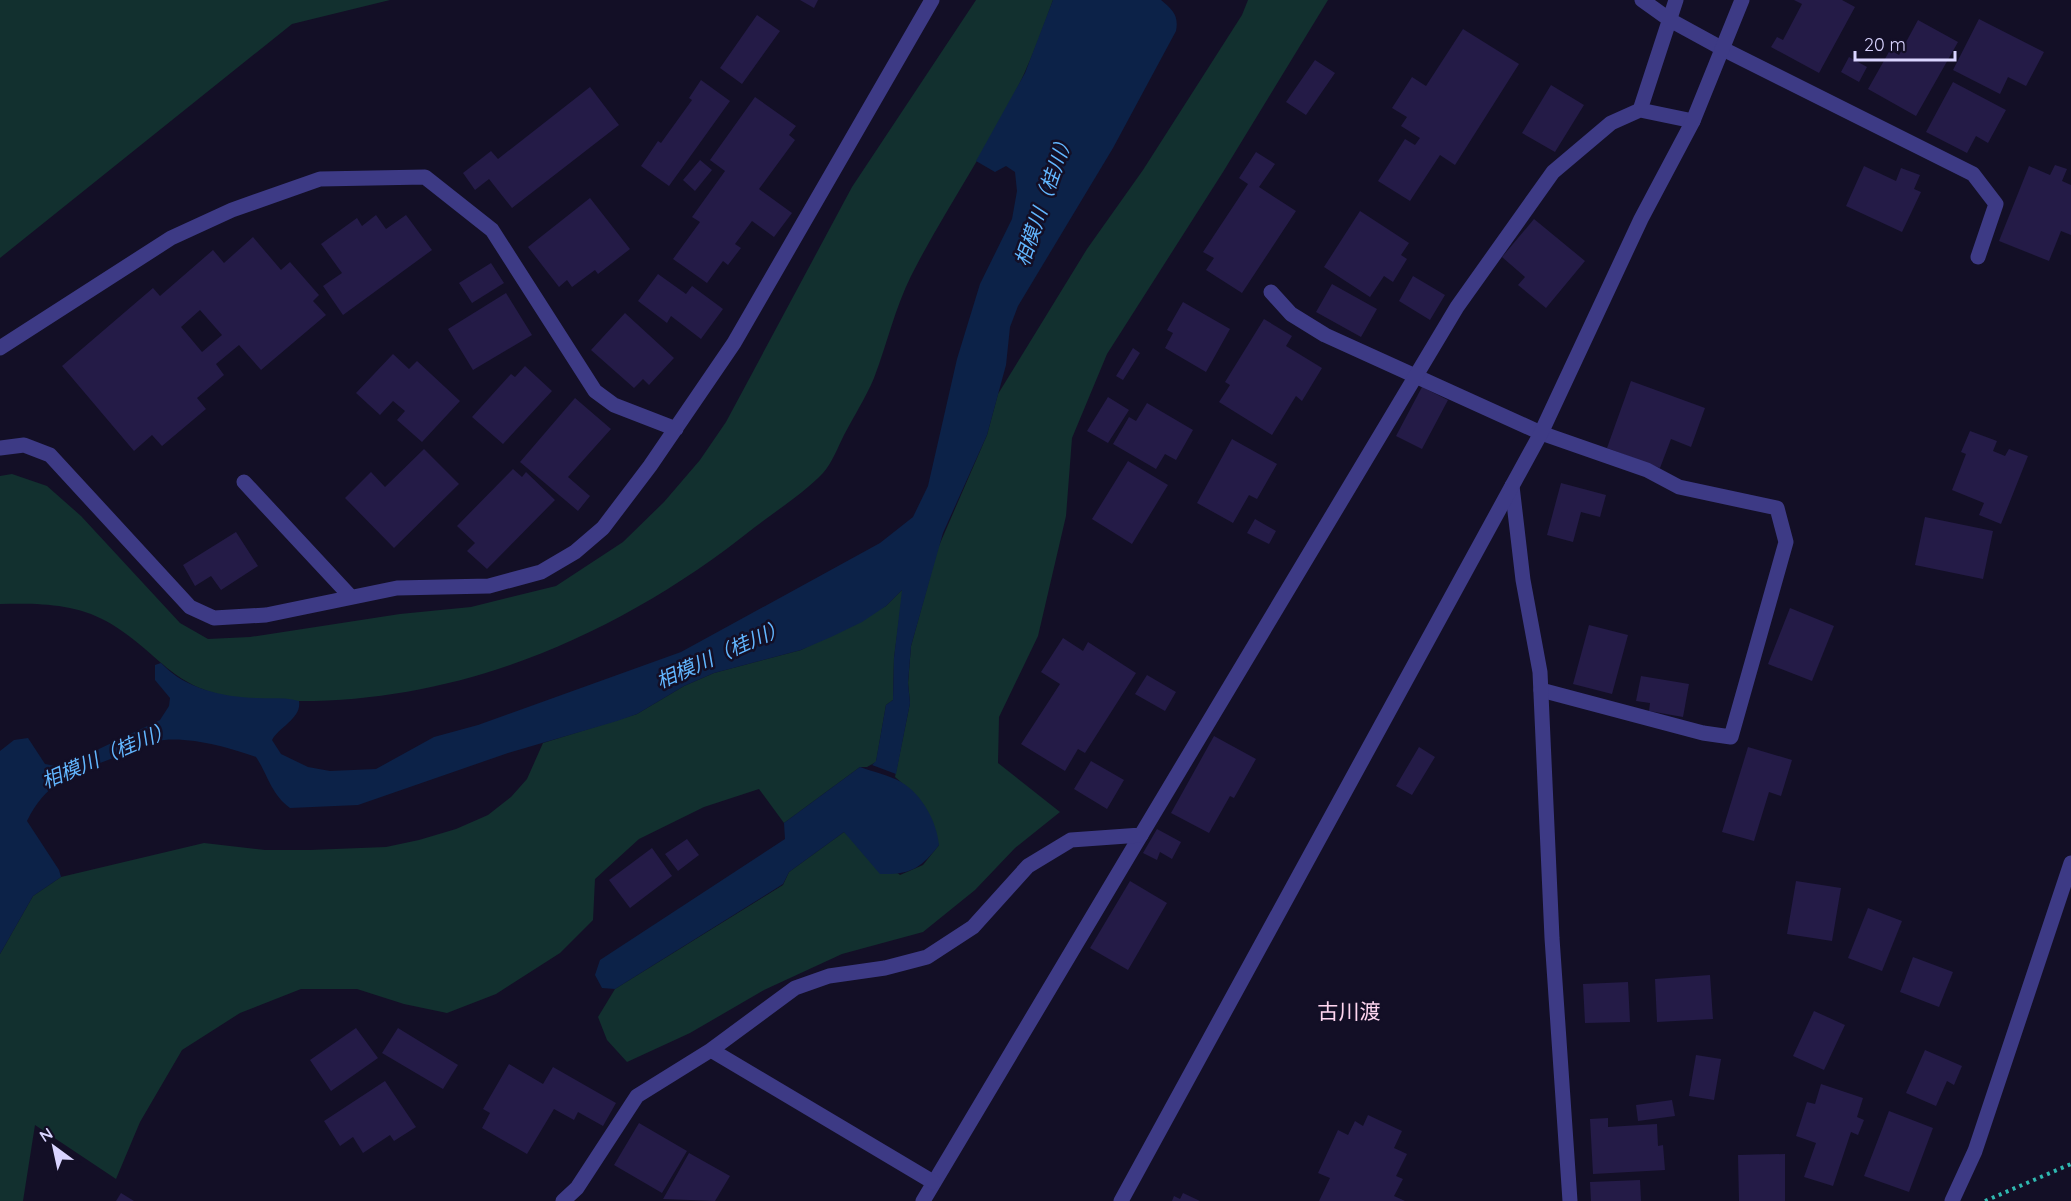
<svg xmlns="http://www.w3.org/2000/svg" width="2071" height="1201" viewBox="0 0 2071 1201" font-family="Quicksand,'Noto Sans JP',sans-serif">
  <rect width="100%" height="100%" fill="#130f26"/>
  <path fill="#12302f" d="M0,0H390L292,24L0,258Z
    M976,0H1053C1044,25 1035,50 1024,74C991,144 946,207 911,276C895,308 887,344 874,378C866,397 854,416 844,435C838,447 832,463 823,473C804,493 777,510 755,527C609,644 430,717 241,698C171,691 160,651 106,621C74,603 35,603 0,604V476L12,474L47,486L81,516L180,623L208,639L250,637L400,614L471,607L556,586L623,542L664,502L700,460L726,422L852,187Z
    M1248,0H1328L1223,172L1107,354L1072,438L1066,516L1038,636L999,717L998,763L1060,812L1015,848L975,890L923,932L842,954L764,990L690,1033L627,1062L607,1040L598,1017L615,989L783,885L789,872L844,832L900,875L923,865L939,845L902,783L895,777L910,703L908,683L911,646L938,548L987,435L998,394L1087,249L1143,170L1242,15Z
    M903,589L894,658L893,700L886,705L876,762L867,767H860L784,823L759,789L704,807L639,839L595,879L593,920L560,953L496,994L447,1013L404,1004L357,989H301L240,1013L182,1050L140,1122L116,1179L35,1125L23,1201H0V954L33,896L61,877L204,843L265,850H310L386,847L419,840L456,829L488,815L511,797L527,779L543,743L637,714L684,686L714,673L801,650L886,606Z"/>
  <path fill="#0c2248" d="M1053,0H1161C1173,10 1179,16 1176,31L1113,148L1018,306L1010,327L1006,365L987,435L943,533L911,646L908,683L910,703L896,774L872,765L876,761L886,705L893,700L894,658L902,590L886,606L862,622L831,637L801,650L714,673L684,686L637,714L617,721L508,753L358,805L290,808C271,794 268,775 256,757C229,747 185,735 156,741C144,744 130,752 118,756C78,772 48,778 27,821L59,870L61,877L33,896L0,954V751L14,740L28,738L45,764L61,767L160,720L169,706L170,698L155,680V665L161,663C185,689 223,697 257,698C271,699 286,697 299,701C302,718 279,727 272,740L281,754L308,767L330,771L376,769L434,737L478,725L681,652L880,543L913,517L928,486L957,359L980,284L1012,219L1017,191L1015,172L1006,166L995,172L976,161L1025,73Z
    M860,767C873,772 889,775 901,782C922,794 937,822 939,845C921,868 911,875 880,874L844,832L789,872L783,884L615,989L602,988L595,975L600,960L785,839L784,823Z"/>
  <path fill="#241b47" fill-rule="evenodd" d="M800,0H818L814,8Z
    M1794,0H1842L1855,7L1819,73L1771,47L1777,37L1783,40L1802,4Z
    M757,15L780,31L742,84L720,68Z
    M1979,19L2044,52L2026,86L2008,77L2000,94L1953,70Z
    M1918,20L1958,42L1916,116L1868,89L1890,50L1899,55Z
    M1463,29L1519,64L1455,165L1440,155L1410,201L1378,181L1405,139L1415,145L1420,138L1401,126L1407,117L1392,108L1412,77L1426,86Z
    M1849,57L1867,67L1859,82L1841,72Z
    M1315,60L1335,73L1306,115L1286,102Z
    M701,80L730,101L669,186L641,166L658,141L661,143L692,100L689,98Z
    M1953,82L2006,110L1988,143L1976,136L1967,153L1926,132Z
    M1551,85L1584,105L1555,152L1522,133Z
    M590,87L619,125L512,208L489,179L475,190L463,173L491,151L498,159Z
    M755,97L796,126L789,135L795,140L759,189L792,213L774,237L752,221L735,244L741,248L728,265L723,261L707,283L673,259L700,222L692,217L725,171L710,160Z
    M1256,152L1275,164L1259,187L1296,211L1242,293L1206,270L1214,258L1203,252L1248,184L1239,178Z
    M700,160L712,170L695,191L683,180Z
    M2055,165L2067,169L2062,181L2071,185V235L2061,231L2049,261L1999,241L2029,166L2050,175Z
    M1864,166L1896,181L1901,168L1920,175L1914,189L1921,192L1902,232L1846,206Z
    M590,198L630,249L598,274L595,270L572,287L567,280L559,287L528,247Z
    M1360,211L1409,243L1401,255L1407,259L1393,282L1384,276L1370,297L1324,267Z
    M376,215L386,229L406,215L432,250L343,315L323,286L342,273L321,244L357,218L362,226Z
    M1534,219L1585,261L1546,308L1518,285L1525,277L1502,257Z
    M253,237L281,270L290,262L319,295L313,301L326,315L261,370L239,345L216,364L224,375L197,398L206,409L162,446L152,435L134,451L62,366L153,288L160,296L213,250L224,263ZM200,310L222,335L202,352L181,327Z
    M491,263L504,283L472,303L459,283Z
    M658,274L686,294L692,286L723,309L701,339L671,316L667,323L638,301Z
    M1413,276L1445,295L1430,320L1399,301Z
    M1332,284L1377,309L1361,337L1316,312Z
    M506,293L532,335L473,370L448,329Z
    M1183,302L1230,329L1206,372L1165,348L1173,333L1167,330Z
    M625,313L674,358L649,385L643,379L634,388L591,350Z
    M1264,319L1292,336L1286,346L1322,368L1302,401L1296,396L1272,435L1219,402L1230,385L1225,382Z
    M1133,348L1140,353L1123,380L1116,376Z
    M393,354L409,369L417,361L460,401L422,442L397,420L405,411L393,401L380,415L356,393Z
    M525,366L552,391L503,444L472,417L511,374L515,377Z
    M1631,381L1705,408L1691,447L1671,439L1660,468L1607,448Z
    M1422,387L1448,400L1422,449L1396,436Z
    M1108,397L1129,410L1108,443L1087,431Z
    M575,398L611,429L568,477L590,496L578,511L520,462Z
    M1147,403L1193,430L1176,460L1165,454L1156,469L1113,444L1129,417L1136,421Z
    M1970,431L1997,441L1993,451L2005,456L2009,449L2028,456L2001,524L1979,515L1984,503L1952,490L1966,454L1961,452Z
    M1232,439L1277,464L1257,499L1249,495L1233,523L1197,503Z
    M424,449L459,484L394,548L345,498L371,472L385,487Z
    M1128,461L1168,485L1132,544L1092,519Z
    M513,469L522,477L526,472L555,500L487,569L467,551L475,543L457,526Z
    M1561,483L1606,495L1600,517L1581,512L1573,542L1547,535Z
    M1925,517L1993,531L1983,579L1915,565Z
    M1255,519L1276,531L1269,544L1247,533Z
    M236,532L258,566L221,590L211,576L195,586L183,565Z
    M1790,608L1834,626L1812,681L1768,664Z
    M1589,625L1628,635L1612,694L1573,684Z
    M1063,638L1083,651L1088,642L1136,673L1085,753L1078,749L1065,771L1021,744L1060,684L1041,672Z
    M1147,675L1176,692L1165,711L1135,694Z
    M1641,676L1689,684L1683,717L1649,711L1650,703L1636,701Z
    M1214,736L1256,759L1234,798L1230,796L1209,833L1171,813Z
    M1419,747L1435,757L1412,795L1396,786Z
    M1748,747L1792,760L1781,796L1769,792L1754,841L1722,832Z
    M1091,761L1124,780L1107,809L1074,789Z
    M1157,829L1181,842L1172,859L1160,852L1157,860L1143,853Z
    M687,839L699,855L678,871L665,854Z
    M652,848L672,876L630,908L609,880Z
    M1130,881L1167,903L1128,970L1090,948Z
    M1796,881L1841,888L1832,941L1787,934Z
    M1868,908L1902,921L1882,971L1848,958Z
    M1913,957L1953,972L1939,1007L1900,992Z
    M1710,975L1713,1019L1657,1022L1655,979Z
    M1628,982L1630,1022L1585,1023L1583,984Z
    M1814,1011L1845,1025L1824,1070L1793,1056Z
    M356,1028L378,1058L331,1091L310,1060Z
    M398,1028L458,1065L443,1089L382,1053Z
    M1925,1050L1962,1066L1954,1085L1947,1081L1936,1106L1906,1093Z
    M1696,1055L1721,1059L1714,1100L1689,1096Z
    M509,1064L543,1084L553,1067L616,1103L603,1126L578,1112L574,1120L554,1109L527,1154L482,1128L490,1113L483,1109Z
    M385,1081L416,1127L394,1141L390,1135L363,1153L353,1137L340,1146L324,1121Z
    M1821,1084L1863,1098L1857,1117L1864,1120L1858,1135L1851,1132L1833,1186L1804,1177L1816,1143L1796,1136L1807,1102L1815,1104Z
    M1672,1100L1675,1116L1638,1121L1636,1105Z
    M1889,1111L1933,1128L1909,1192L1864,1176Z
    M1368,1115L1402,1131L1394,1148L1407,1154L1396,1176L1403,1179L1394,1196L1405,1201H1319L1330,1178L1318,1173L1338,1130L1348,1135L1355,1121L1363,1126Z
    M1608,1118V1127L1657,1124L1658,1146L1663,1145L1665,1170L1593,1174L1590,1119Z
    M639,1123L687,1151L662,1193L614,1165Z
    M689,1153L730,1176L715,1201L663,1199Z
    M1785,1154V1201H1739L1738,1155Z
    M1640,1180L1641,1201H1591L1590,1182Z
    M121,1193L134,1201H116Z
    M1183,1193L1200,1201H1172L1174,1196L1180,1199Z"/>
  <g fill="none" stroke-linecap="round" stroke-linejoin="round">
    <path stroke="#2fb8b0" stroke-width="4" stroke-dasharray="3 4.5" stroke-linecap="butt" d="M1985,1201L2071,1164"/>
    <path stroke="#3d3a85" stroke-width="15" d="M1271,292L1291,314L1325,335L1541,433L1647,470L1679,487L1777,508L1786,542L1731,737L1703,733L1541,690
      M923,1201L1141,835"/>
    <path stroke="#3d3a85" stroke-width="15" d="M1642,0L1670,20L1723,49L1973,174L1996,204L1978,257
      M1640,110L1676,0
      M0,348L171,238L232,210L320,179L425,177L492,230L595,391L614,405L676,429
      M0,448L24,445L50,455L190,607L214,618L266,615L397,588L489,586L541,572L575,552L603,528L650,466L734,343L932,0
      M244,482L351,597
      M1512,486L1523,580L1540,672L1552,938L1570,1201
      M711,1050L933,1182
      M563,1201L577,1188L637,1096L711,1050L795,988L829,976L885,968L927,957L973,927L1028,866L1071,840L1141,835L1457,307L1553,172L1611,123L1640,110L1693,121
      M1952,1201L1975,1151L2071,863"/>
    <path stroke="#3d3a85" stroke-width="15" d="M1121,1201L1541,433L1641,219L1693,121L1742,0"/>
  </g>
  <g text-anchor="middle" stroke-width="5" stroke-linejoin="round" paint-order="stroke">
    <g font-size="20" font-style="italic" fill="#62b6ff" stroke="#130f26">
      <text transform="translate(1044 199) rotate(-71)" y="7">相模川（桂川）</text>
      <text transform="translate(721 654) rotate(-24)" y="7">相模川（桂川）</text>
      <text transform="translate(107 755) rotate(-23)" y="7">相模川（桂川）</text>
    </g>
    <g font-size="21" fill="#ffd6f0" stroke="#130f26">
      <text x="1349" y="1019">古川渡</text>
    </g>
  </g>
  <g transform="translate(54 1147) rotate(327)" stroke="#130f26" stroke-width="4.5" paint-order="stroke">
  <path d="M0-4.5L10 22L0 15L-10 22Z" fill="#d9d4ff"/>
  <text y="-9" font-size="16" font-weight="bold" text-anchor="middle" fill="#d9d4ff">N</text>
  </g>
  <path d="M1855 51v9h100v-9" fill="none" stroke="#d9d4ff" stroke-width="3"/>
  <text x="1864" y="51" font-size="18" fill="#d9d4ff" stroke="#130f26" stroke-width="4.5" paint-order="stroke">20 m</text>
</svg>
